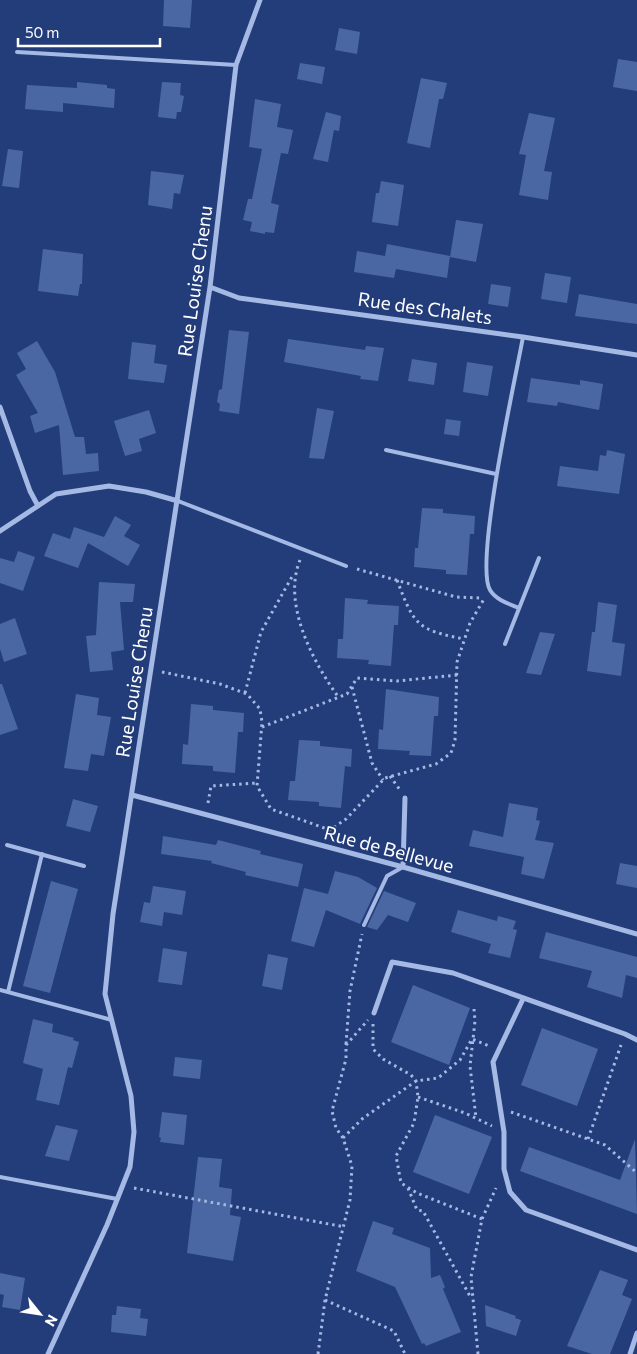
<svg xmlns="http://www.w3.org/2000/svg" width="637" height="1354" viewBox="0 0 637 1354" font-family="Commissioner,sans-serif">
  <rect width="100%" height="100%" fill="#233d7a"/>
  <path fill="#4b67a3" d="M164,0H192L190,28L163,26Z
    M339,28L360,32L357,54L335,50Z
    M618,59L637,62V91L613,87Z
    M300,63L325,67L322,84L297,79Z
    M421,78L447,83L443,99H439L430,148L407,143Z
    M77,82L107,85V88L115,89L114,108L63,103V112L25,109L27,85L77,88Z
    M162,82L181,83L180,95L184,96L181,112H177L176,119L158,117Z
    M255,99L281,104L277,127L293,130L288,154L281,153L271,203L279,205L274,233L265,232V234L250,231L252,222L243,220L248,199H252L262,149L249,147Z
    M326,112L341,116L339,131L334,130L328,162L313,159Z
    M529,113L555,118L544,171L552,172L548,200L519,195L526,155L519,154Z
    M8,149L23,151L19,188L2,186Z
    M151,171L184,175L180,194L174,193L172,209L148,205Z
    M381,181L404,185L398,226L372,222L376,193H379Z
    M456,220L483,224L476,262L450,257Z
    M387,244L450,256L447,278L396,269L394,278L354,272L357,251L385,256Z
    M43,249L83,254L82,284H80L78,296L38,291Z
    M545,273L571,277L567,303L541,299Z
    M491,284L511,287L508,307L488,304Z
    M579,294L637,304V324L575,316Z
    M229,330L249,332L239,414L219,411L220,404L217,402L219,390L222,389Z
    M288,339L365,350L366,346L384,348L378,381L360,379L361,376L284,362Z
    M37,341L55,372L75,437H84L86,454L98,453L99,471L63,475L59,425L35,433L30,416L38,413L16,375L26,369L17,353Z
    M132,342L156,345L154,363L167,365L164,383L128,379Z
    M412,359L437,363L434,385L408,381Z
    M467,362L493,366L488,396L463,392Z
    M531,378L580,385V380L603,384L599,410L558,402L557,406L527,402Z
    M317,408L334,411L324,459L309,458Z
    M149,410L156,433L139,439L142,451L125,456L114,421Z
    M446,419L461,421L459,436L444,434Z
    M607,450L625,454L619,494L557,486L560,466L598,471L600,455L606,456Z
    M422,508L443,509V513L475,516L474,534H470L467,575L446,574V570L414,567L415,548H418Z
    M115,516L131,525L124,536L140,545L128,566L88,543L78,568L44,556L53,533L70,539L74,527L104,537Z
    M18,551L35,557L23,591L0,583V558L14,562Z
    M99,582L135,584L133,602H120L124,650L111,652L113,670L90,672L86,636L96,635Z
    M345,598L368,600L367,604L399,606L398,625H394L391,666L368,664L369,660L337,658L338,639H343Z
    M598,602L617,605L612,642L625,644L621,676L587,671L592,632H595Z
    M15,618L27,654L4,662L0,649V624Z
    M540,632L555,634L541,675L526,673Z
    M0,684H2L18,729L0,735Z
    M386,689L439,697L438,716H434L431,756L409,755L410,751L378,749L379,729L383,730Z
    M76,694L99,698L97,715L111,717L104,756L91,754L88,771L64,768Z
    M191,704L213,706V710L244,713L243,732H238L235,773L213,771V766L182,764L183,744L188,745Z
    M299,740L320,741V746L352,749L351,767L345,766L341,808L319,806V802L288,800L290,781H295Z
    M73,799L98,806L90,832L66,826Z
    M509,803L538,808L536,820L540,821L535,840L554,843L544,879L521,874L524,857L469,846L473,830L503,837Z
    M163,836L216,845L218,840L261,851L260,854L303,864L298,887L245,875L246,872L211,863L212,861L161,854Z
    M620,863L637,866V888L616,884Z
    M335,871L358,877L377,888L360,924L326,910L314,947L291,941L304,888L328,894Z
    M51,881L78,889L50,993L23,986Z
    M153,886L186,891L182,915L164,912L162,926L140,922L144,902L150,903Z
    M384,891L416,903L408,922L388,915L377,930L367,927Z
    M458,910L497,921L498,916L516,921L513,929L517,930L510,958L488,953L491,944L451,932Z
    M546,932L637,957V978L626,975L622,998L587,987L592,971L539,958Z
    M163,948L187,952L182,985L158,982Z
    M268,954L288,958L282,990L262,986Z
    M413,985L470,1008L449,1065L391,1042Z
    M33,1019L53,1024L52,1032L74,1038L73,1040L79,1042L72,1068L68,1067L59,1105L36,1100L43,1069L23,1063Z
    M542,1028L598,1049L577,1106L521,1085Z
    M175,1057L202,1060L200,1079L173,1076Z
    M162,1112L187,1115L184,1145L160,1142L161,1138L159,1137Z
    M435,1115L492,1137L469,1194L413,1172Z
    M56,1125L78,1130L69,1161L45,1156Z
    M635,1139L637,1214L520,1171L529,1147L620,1180Z
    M198,1157L222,1159L219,1187L232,1189L230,1215L241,1217L233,1261L187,1253Z
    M373,1221L394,1228L392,1234L430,1248L431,1278L440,1275L445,1287L443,1289L461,1332L426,1346L424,1343L422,1344L395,1287L356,1271Z
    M600,1270L628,1280L622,1295L632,1299L610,1354H592L567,1346Z
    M0,1273L25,1278L20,1310L2,1307L4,1295L0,1294Z
    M485,1305L516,1316L515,1318L521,1320L516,1336L486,1326Z
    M117,1306L141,1309L140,1318L148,1319L146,1336L111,1332L112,1315H116Z"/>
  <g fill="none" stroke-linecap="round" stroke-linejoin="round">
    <path stroke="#a5b9e5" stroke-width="3" stroke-dasharray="2.5 4" stroke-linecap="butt" d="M300,560C282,604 313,662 339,698
      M357,569L456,597L482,598
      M397,580C414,625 417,630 464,639
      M162,672L220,684L247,694L260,709L262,722L257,786L271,809L330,830L346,819L385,778L436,764L451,753L455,740L457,662L470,623L484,599
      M352,687L372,763L383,780
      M245,693L261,632L293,575
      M262,727L347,694L357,678L397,681L457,675
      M390,776L400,790
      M208,803L211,786L257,783
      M474,1009L475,1021L470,1066L476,1118
      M373,1024V1049L383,1059L411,1075L416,1081L418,1097L414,1123L396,1156L401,1183L417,1193L482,1219
      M346,1044L350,991L362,934
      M418,1097L465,1113L492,1126
      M511,1112L605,1145L637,1173
      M343,1138L362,1119L416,1081L438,1078L460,1060L472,1039L489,1046
      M588,1139L621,1045
      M134,1188L345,1227
      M408,1188L417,1210L423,1211L471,1298
      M325,1300L394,1331L405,1354
      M318,1354L325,1300L350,1200L352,1166L343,1138L336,1128L332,1111L346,1059V1045L368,1020
      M478,1354L471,1277L482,1219L496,1188"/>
    <path stroke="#a5b9e5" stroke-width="4" d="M17,52L236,65
      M386,450L496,474
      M178,501L346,566
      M519,608C509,604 496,600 490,590C474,563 516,376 523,337
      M505,644L539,558
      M7,845L84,866
      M364,925L387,876L403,867
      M0,990L112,1020
      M8,992L42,854
      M0,1177L117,1199"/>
    <path stroke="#a5b9e5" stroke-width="5" d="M210,287L239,298L523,337L637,355
      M0,407L30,491L38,506
      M0,531L56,494L109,486L146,492L178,501
      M132,795L403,867L637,934
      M403,867L405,798
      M523,999L493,1062L504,1132V1169L510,1192L526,1210L637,1250
      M374,1013L392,962L453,973L625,1034L637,1040
      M48,1354L107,1225L130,1167L134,1132L131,1096L105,994L113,914L210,287L236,65L260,0
      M630,1354L637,1333"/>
  </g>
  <g text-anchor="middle" stroke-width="4" stroke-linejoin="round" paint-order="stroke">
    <g font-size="19" fill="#fff" stroke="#233d7a">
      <text transform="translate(195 281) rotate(-82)" y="7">Rue Louise Chenu</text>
      <text transform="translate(425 308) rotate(8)" y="7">Rue des Chalets</text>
      <text transform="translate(134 682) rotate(-81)" y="7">Rue Louise Chenu</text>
      <text transform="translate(389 849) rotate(15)" y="7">Rue de Bellevue</text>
    </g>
  </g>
  <g transform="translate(40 1314) rotate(120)" stroke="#233d7a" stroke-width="4" paint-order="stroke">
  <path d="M0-4L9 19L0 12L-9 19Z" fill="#ffffff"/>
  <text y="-8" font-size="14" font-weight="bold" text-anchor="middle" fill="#ffffff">N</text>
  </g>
  <path d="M18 38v8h142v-8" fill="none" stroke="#ffffff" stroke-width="2.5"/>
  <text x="25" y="38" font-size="15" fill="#ffffff" stroke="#233d7a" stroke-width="4" paint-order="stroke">50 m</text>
</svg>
